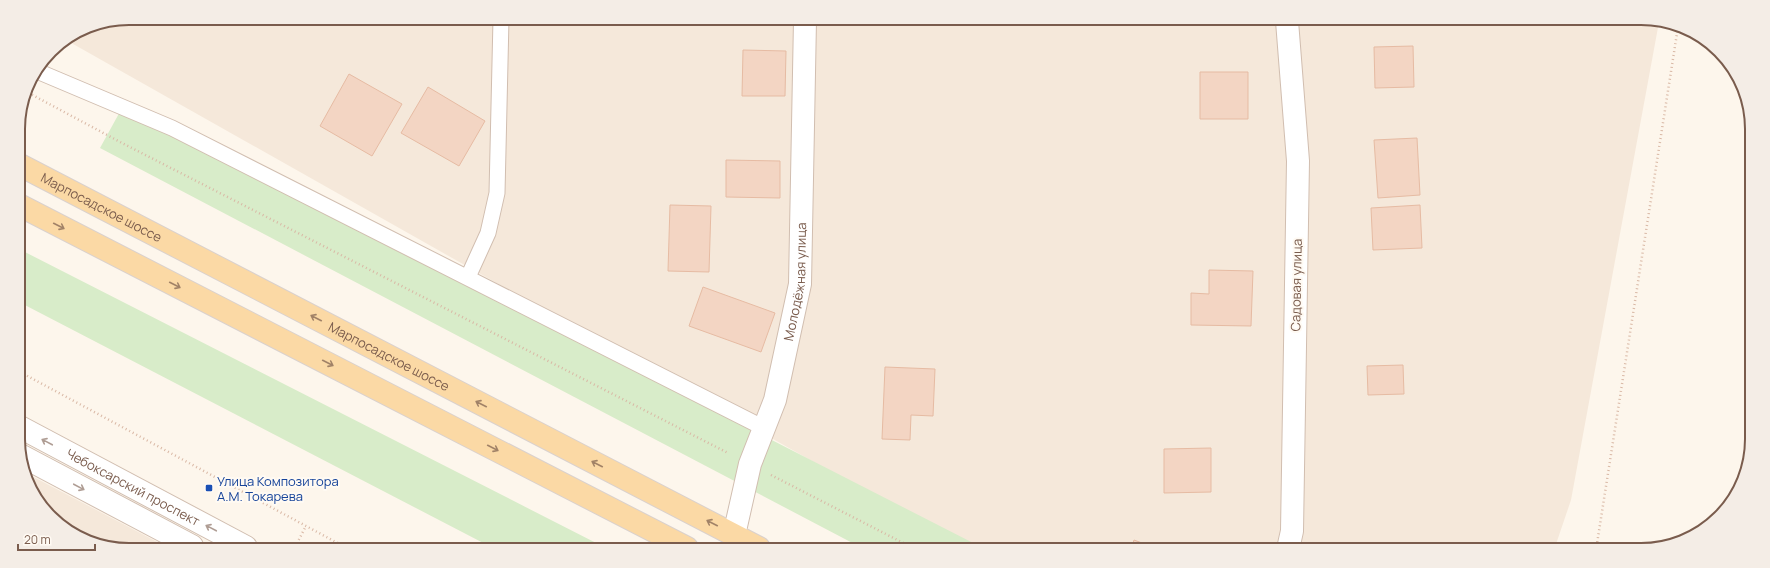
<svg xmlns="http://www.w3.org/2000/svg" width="1770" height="568" viewBox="0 0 1770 568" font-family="Manrope,sans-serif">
  <rect width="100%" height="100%" fill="#fdf6ec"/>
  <path fill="#f5e8da" d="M129,18L1659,22L1571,500L1554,550L966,548L66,40L86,26Z
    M26,473L165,546H100L46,512Z"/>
  <path fill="#d8ecc9" d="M122,108L983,548H862L100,148Z
    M19,249L604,547H491L19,302Z"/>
  <path fill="#f3d5c3" stroke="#e6bba3" d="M539,19H562V21L539,20Z
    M1413,46L1414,87L1375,88L1374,47Z
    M743,50L786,51L785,96H742Z
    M1200,72H1248V119H1200Z
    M349,74L402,104L372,156L320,126Z
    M428,87L485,121L459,166L401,133Z
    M1417,138L1420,195L1378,198L1374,140Z
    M726,160L780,161V198L726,197Z
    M670,205L711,206L709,272L668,271Z
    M1420,205L1422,248L1373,250L1371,208Z
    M1209,270L1253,271L1251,326L1191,325V293L1209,294Z
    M703,287L775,313L761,352L689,326Z
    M1403,365L1404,394L1368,395L1367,366Z
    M885,367L935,369L933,416L911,415L910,440L882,439Z
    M1211,448V492L1164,493V449Z
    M1134,540L1158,549H1131Z
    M1399,544V549H1369L1368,545Z"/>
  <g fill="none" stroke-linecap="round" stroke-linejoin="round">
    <g stroke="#d1beb0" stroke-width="17">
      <path id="service" d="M37,71L172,128L764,428
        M468,277L488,233L497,193L501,19"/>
    </g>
    <g stroke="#d1beb0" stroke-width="24">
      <g id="minor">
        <path d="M1287,21L1298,161L1292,531L1288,549"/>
        <path id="s1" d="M734,535L750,464L775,400L800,284L805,20"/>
      </g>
    </g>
    <g stroke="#d1beb0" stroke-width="24">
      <g id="tertiary">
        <path id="s2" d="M20,427L246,547"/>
        <path d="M20,455L192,546"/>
      </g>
    </g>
    <g stroke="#dad1cd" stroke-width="24">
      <g id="primary">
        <path id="s3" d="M18,164L759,548"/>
        <path d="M19,205L687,548"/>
      </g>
    </g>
    <path stroke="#d9b8a5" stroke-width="2.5" stroke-dasharray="1 3" stroke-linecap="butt" d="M25,91L122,143L728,453
      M20,372L345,547
      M771,475L913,548
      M295,547L306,526
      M1596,550L1678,27"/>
    <use href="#service" stroke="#fff" stroke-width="15"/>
    <use href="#minor" stroke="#fff" stroke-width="22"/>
    <use href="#tertiary" stroke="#fff" stroke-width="22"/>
    <use href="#primary" stroke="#fbd9a5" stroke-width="22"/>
  </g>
  <defs><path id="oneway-shaft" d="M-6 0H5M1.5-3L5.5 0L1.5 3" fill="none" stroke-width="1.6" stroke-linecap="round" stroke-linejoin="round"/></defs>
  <g stroke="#a18267">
    <use href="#oneway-shaft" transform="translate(59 226) rotate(27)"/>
    <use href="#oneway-shaft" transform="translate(175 285) rotate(27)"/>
    <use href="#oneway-shaft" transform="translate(316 318) rotate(-153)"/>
    <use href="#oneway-shaft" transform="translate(328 363) rotate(27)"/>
    <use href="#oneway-shaft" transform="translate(481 404) rotate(-153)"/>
    <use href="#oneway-shaft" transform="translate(493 448) rotate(27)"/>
    <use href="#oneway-shaft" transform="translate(597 464) rotate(-153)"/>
    <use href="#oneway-shaft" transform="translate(712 523) rotate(-153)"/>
  </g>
  <g stroke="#af9d94">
    <use href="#oneway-shaft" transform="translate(47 442) rotate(-152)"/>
    <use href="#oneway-shaft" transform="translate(79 487) rotate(28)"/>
    <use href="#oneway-shaft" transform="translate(211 528) rotate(-152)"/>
  </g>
  <rect fill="#1a4fb4" stroke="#fffaf3" stroke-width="1.5" x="205" y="484" width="8" height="8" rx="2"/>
  <g text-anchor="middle" stroke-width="4" stroke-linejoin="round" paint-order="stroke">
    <g font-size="13" fill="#7a5c4d" stroke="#fffaf3">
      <text dy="5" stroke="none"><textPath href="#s3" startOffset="94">Марпосадское шоссе</textPath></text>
      <text dy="5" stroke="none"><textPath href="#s1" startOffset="262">Молодёжная улица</textPath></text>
      <text transform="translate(1296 285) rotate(-89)" y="5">Садовая улица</text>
      <text dy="5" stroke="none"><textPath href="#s3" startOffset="418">Марпосадское шоссе</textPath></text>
      <text dy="5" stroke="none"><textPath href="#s2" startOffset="128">Чебоксарский проспект</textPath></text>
    </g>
    <g font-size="13" fill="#164399" stroke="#fffaf3" text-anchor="start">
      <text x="217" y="486">Улица Композитора<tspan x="217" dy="15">А.М. Токарева</tspan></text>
    </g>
  </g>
  <path d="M0 0H1770V568H0ZM129 25H1641A104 104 0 0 1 1745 129V439A104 104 0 0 1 1641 543H129A104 104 0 0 1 25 439V129A104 104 0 0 1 129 25Z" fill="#f4ede6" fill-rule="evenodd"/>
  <path fill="none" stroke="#7a5c4d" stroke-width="2" d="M129 25H1641A104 104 0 0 1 1745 129V439A104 104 0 0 1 1641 543H129A104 104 0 0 1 25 439V129A104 104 0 0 1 129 25Z"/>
  <path d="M18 544v6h77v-6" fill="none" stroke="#7a5c4d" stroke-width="2"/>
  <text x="24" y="544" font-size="12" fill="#7a5c4d" stroke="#fffaf3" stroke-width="3" paint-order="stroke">20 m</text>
</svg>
